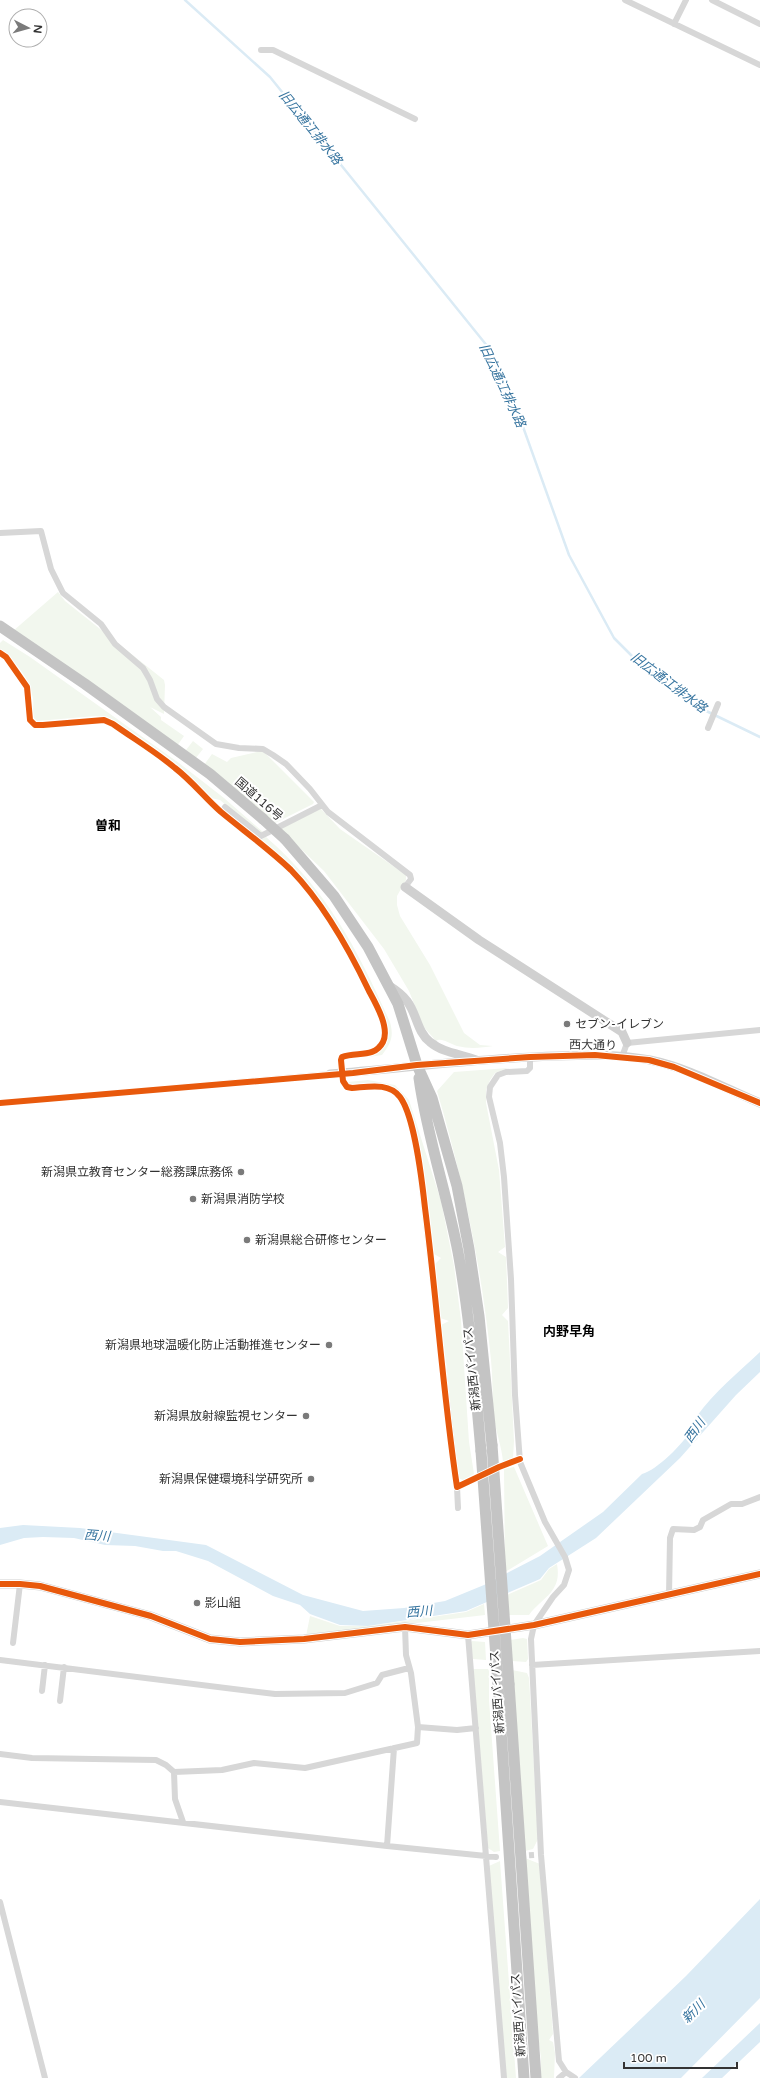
<svg xmlns="http://www.w3.org/2000/svg" width="760" height="2078" viewBox="0 0 760 2078" font-family="'Varela Round','Noto Sans JP',sans-serif">
  <rect width="100%" height="100%" fill="#fff"/>
  <path fill="#f2f7ee" d="M58,592L65,601L164,680L165,685L164,714L150,707L161,717V720L184,736L177,746L13,631Z
    M3,640L30,657L179,763L224,798L263,832H257L220,800L211,798L179,767L107,719L96,716L37,721L34,718C32,712 34,705 33,699C30,678 16,662 0,651V643Z
    M193,741L203,749L195,759L186,750Z
    M261,751L266,754L314,802L313,804L275,823L204,765L212,754L227,762L231,758Z
    M317,809H321L340,829L406,875V880L397,896V905L400,916L430,965L464,1033L480,1045L493,1046C481,1048 469,1049 457,1046C450,1044 441,1037 436,1041L423,1026L409,991L384,949L324,871L280,829Z
    M266,837C327,890 358,950 390,1022C394,1037 391,1043 382,1055L369,1057C381,1053 388,1041 388,1029C386,1009 337,923 323,906C303,883 280,862 259,841Z
    M508,1068L495,1073L490,1080L486,1090V1103L499,1170L505,1247L498,1252L506,1257L508,1308L502,1315L508,1321L514,1441L513,1458L503,1462C502,1447 496,1433 494,1417C492,1398 493,1379 491,1360C482,1269 463,1179 437,1091L454,1072Z
    M368,1080L395,1085L409,1100L441,1201L454,1266L461,1320L469,1442L474,1474L463,1480L458,1478L446,1362L441,1325L449,1321L440,1318L435,1264L441,1258L434,1254C431,1225 420,1103 397,1089C381,1080 364,1088 347,1084L348,1082Z
    M514,1467L548,1546L505,1572L504,1469Z
    M557,1564C562,1592 544,1596 529,1615H508L507,1595L541,1580L549,1569Z
    M484,1604L485,1615L306,1636L310,1616L340,1626H370L466,1612Z
    M523,1638L527,1639L528,1659L526,1662L512,1661L510,1640Z
    M472,1641L485,1642L486,1660L473,1659L470,1644Z
    M473,1669H488L489,1671V1700L500,1851L494,1852L488,1848Z
    M512,1670L527,1673L529,1678L538,1839L533,1849L525,1851Z
    M525,1858L540,1864L553,2034L549,2040L553,2042L555,2053L554,2078H541V2058L535,2012Z
    M500,1861L516,2078H506L489,1866Z"/>
  <path fill="#dbebf5" d="M760,1352V1372L736,1395L680,1458L596,1538L549,1568L540,1579L466,1611L368,1626L340,1625L310,1614L300,1605L273,1596L208,1561L176,1551H163L135,1546L105,1545L74,1538L43,1537L24,1538L0,1545V1528L23,1525L80,1528L206,1545L303,1595L363,1611L404,1608L445,1601L484,1585L540,1556L603,1512L642,1474C657,1470 683,1444 691,1430C694,1426 694,1420 697,1416C714,1392 739,1372 760,1352Z
    M760,1899V1998L681,2078H579L686,1976Z
    M760,2023V2042L722,2078H702Z"/>
  <g fill="none" stroke-linecap="round" stroke-linejoin="round">
    <path stroke="#dbebf5" stroke-width="2.5" d="M185,0L270,77L488,347L517,410L569,555L614,638L641,665L698,707L760,737"/>
    <path stroke="#d6d6d6" stroke-width="6" stroke-dasharray="6 3" stroke-linecap="butt" d="M520,1856L534,1855"/>
    <path stroke="#d7d7d7" stroke-width="6" d="M625,0L760,65
      M712,0L760,24
      M674,24L686,0
      M261,50H273L415,119
      M0,533L41,531L51,569L63,593L101,624L115,644L143,668L150,680L157,699L164,707L216,744L239,748L263,749L273,755L286,764L310,789L328,812L410,875L411,879L405,887
      M0,653L6,657L27,687L30,720L35,725H43L104,720L113,724C134,739 156,752 175,768C192,781 205,798 221,812C244,831 269,849 291,870C324,904 349,949 369,991C376,1004 390,1028 383,1042C374,1059 356,1051 342,1057L341,1060L343,1081L347,1087C359,1089 373,1083 384,1087C390,1088 396,1091 400,1096C413,1112 418,1158 421,1179L457,1487L484,1474
      M708,728L718,704
      M222,812L225,807L261,836L322,805
      M530,1057V1068L527,1071L506,1072L498,1075L490,1087L489,1097L500,1143L504,1177L511,1279L515,1395L520,1462L545,1522L565,1557L569,1570L564,1585L553,1597L534,1625L531,1639L541,1855L559,2061L566,2072L575,2078
      M622,1057L627,1043L760,1030
      M0,1103L330,1074
      M492,1470L520,1459
      M457,1487L458,1508
      M669,1596L670,1538L673,1529L694,1530L700,1527L703,1520L731,1504H742L760,1497
      M468,1635L504,2078
      M13,1643L20,1584
      M0,1660L275,1694L345,1693L377,1683L382,1675L409,1668
      M532,1665L760,1651
      M42,1691L45,1665
      M60,1701L64,1667
      M418,1727L457,1730L476,1728
      M0,1754L32,1758L156,1760L166,1765L174,1772L175,1799L183,1822
      M174,1772L222,1770L254,1763L305,1768L417,1743L418,1727L411,1673L406,1655L405,1627
      M0,1802L387,1846L496,1857
      M387,1846L394,1748
      M0,1902L45,2078
      M559,2078L566,2072"/>
    <path stroke="#d0d0d0" stroke-width="9" d="M405,887L479,940L622,1032L627,1043
      M388,985C396,990 402,994 407,1001C417,1014 417,1032 430,1042C443,1053 461,1054 476,1060
      M330,1074C405,1068 481,1058 557,1056C588,1055 620,1054 650,1060C689,1068 724,1088 760,1103
      M0,1584H20L40,1586L151,1616L210,1639L240,1642L304,1639L405,1627L468,1635L534,1625L760,1574"/>
    <path stroke="#c4c4c4" stroke-width="11" d="M0,626L85,684L210,774L263,819
      M285,839L334,896L368,947L398,1004L417,1065L432,1098L457,1186L469,1249L479,1316L492,1445
      M419,1078C427,1137 447,1194 458,1252C470,1318 475,1385 481,1451
      M509,1684L536,2078
      M498,1685L524,2078"/>
    <path stroke="#c4c4c4" stroke-width="11" d="M263,819L285,839
      M492,1445L509,1684
      M481,1451L498,1685"/>
    <g stroke="#fff" stroke-width="8">
      <path id="cycleway" d="M0,653L6,657L27,687L30,720L35,725H43L104,720L113,724C134,739 156,752 175,768C192,781 205,798 221,812C244,831 269,849 291,870C324,904 349,949 369,991C376,1004 390,1028 383,1042C374,1059 356,1051 342,1057L341,1060L343,1081L347,1087L352,1088C368,1087 389,1082 400,1097C415,1117 422,1181 425,1208C437,1301 443,1395 457,1487L499,1467L520,1459
        M0,1103L353,1073L417,1065L530,1057L595,1055L649,1060L674,1067L760,1103
        M0,1584H20L40,1586L151,1616L210,1639L240,1642L304,1639L405,1627L468,1635L534,1625L760,1574"/>
    </g>
    <use href="#cycleway" stroke="#e8590c" stroke-width="6"/>
  </g>
  <g fill="#7a7a7a" stroke="#fff" stroke-width="1.5">
    <circle cx="567" cy="1024" r="4"/>
    <circle cx="241" cy="1172" r="4"/>
    <circle cx="193" cy="1199" r="4"/>
    <circle cx="247" cy="1240" r="4"/>
    <circle cx="329" cy="1345" r="4"/>
    <circle cx="306" cy="1416" r="4"/>
    <circle cx="311" cy="1479" r="4"/>
    <circle cx="197" cy="1603" r="4"/>
  </g>
  <g text-anchor="middle" stroke-width="4" stroke-linejoin="round" paint-order="stroke">
    <g font-size="12" fill="#333" stroke="#fff">
      <text transform="translate(259 799) rotate(41)" y="4">国道116号</text>
      <text transform="translate(593 1045) rotate(1)" y="4">西大通り</text>
      <text transform="translate(472 1369) rotate(-96)" y="4">新潟西バイパス</text>
      <text transform="translate(497 1692) rotate(-94)" y="4">新潟西バイパス</text>
      <text transform="translate(518 2015) rotate(-94)" y="4">新潟西バイパス</text>
    </g>
    <g font-size="12" fill="#333" stroke="#fff" text-anchor="start">
      <text x="575" y="1028">セブン-イレブン</text>
      <text x="233" y="1176" text-anchor="end">新潟県立教育センター総務課庶務係</text>
      <text x="201" y="1203">新潟県消防学校</text>
      <text x="255" y="1244">新潟県総合研修センター</text>
      <text x="321" y="1349" text-anchor="end">新潟県地球温暖化防止活動推進センター</text>
      <text x="298" y="1420" text-anchor="end">新潟県放射線監視センター</text>
      <text x="303" y="1483" text-anchor="end">新潟県保健環境科学研究所</text>
      <text x="205" y="1607">影山組</text>
    </g>
    <g font-size="13" font-style="italic" fill="#36749f" stroke="#fff">
      <text transform="translate(311 127) rotate(51)" y="5">旧広通江排水路</text>
      <text transform="translate(503 385) rotate(65)" y="5">旧広通江排水路</text>
      <text transform="translate(669 682) rotate(37)" y="5">旧広通江排水路</text>
      <text transform="translate(694 1430) rotate(-54)" y="5">西川</text>
      <text transform="translate(97 1535) rotate(4)" y="5">西川</text>
      <text transform="translate(419 1611) rotate(-5)" y="5">西川</text>
      <text transform="translate(693 2011) rotate(-45)" y="5">新川</text>
    </g>
    <g font-size="13" font-weight="bold" fill="#000" stroke="#fff">
      <text x="108" y="830">曽和</text>
      <text x="569" y="1336">内野早角</text>
    </g>
  </g>
  <g transform="translate(28 28) rotate(96)"><circle r="19" fill="#ffffff" stroke="#adadad"/>
  <path d="M0-3L7 15L0 10L-7 15Z" fill="#7a7a7a"/>
  <text y="-6" font-size="11" font-weight="bold" text-anchor="middle" fill="#333333">N</text>
  </g>
  <path d="M624 2062v6h113v-6" fill="none" stroke="#333333" stroke-width="2"/>
  <text x="630" y="2062" font-size="12" fill="#333333" stroke="#ffffff" stroke-width="3" paint-order="stroke">100 m</text>
</svg>
